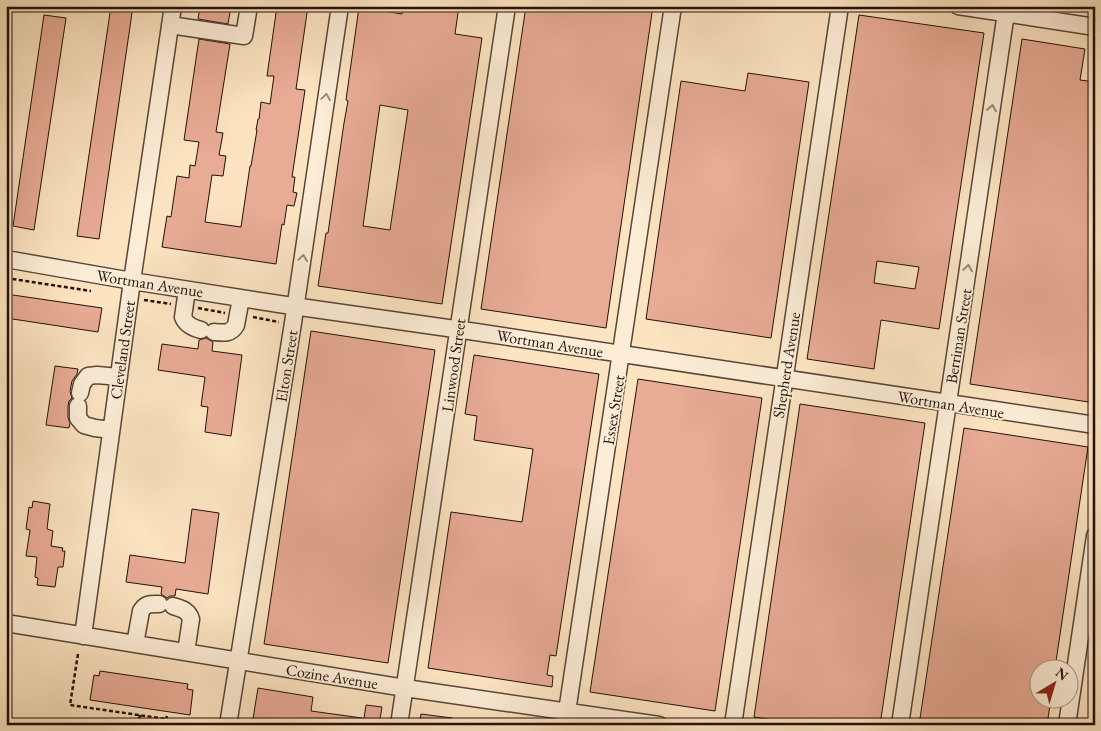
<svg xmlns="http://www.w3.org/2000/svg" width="1101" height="731" viewBox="0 0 1101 731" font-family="'EB Garamond',serif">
  <rect width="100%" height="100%" fill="#fce4c1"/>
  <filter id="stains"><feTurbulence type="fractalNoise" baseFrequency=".004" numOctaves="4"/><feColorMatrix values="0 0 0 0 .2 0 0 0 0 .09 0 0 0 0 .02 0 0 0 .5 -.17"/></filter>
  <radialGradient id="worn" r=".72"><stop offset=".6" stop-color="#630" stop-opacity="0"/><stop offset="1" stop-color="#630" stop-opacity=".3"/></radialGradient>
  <path fill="#e8ab94" stroke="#22110a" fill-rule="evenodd" d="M111,6H133L99,239L77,236Z
    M200,6H231L228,24L198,19Z
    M277,6H308L296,89L305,90L292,177H295L293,192L297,193L294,206L287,205L284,225L282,224L276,264L162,247L167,216L171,217L177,176L189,178L190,165L195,166L199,142L184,140L199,39L230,44L216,132L223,133L219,155L226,156L223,176L212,175L205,222L241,227L250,166H251L257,130H256L258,119H259L261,102L270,104L274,76H267Z
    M403,6H459L455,34L482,38L442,304L318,286L326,233H328L344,123L348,101L346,100L359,7L402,14ZM380,105L408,110L390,230L363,226Z
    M526,6H653L606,328L481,309Z
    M44,15L66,18L34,230L13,226Z
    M859,15L984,33L939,329L881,320L874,369L807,359ZM877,261L919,267L915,289L874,283Z
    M1022,39L1085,49L1080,80L1095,82L1091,111H1095V403L970,384Z
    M748,73L809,82L771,338L646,319L681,81L745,91Z
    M6,294L102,308L98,332L6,318Z
    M311,331L435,350L388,663L264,644Z
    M206,338L213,342L212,351L242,355L231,436L205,432L208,407L201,406L205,377L158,370L162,344L198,349L199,340Z
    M474,355L599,374L556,656L550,655L547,675L553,676L552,687L428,668L451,512L522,522L533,449L474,440L477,416L465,414Z
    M55,366L78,369L77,374L72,381L70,391L72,398L69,401L68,406V418L70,423L69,428L46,425Z
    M638,379L762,398L715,711L590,692Z
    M800,404L925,423L880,725H807L754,717Z
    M964,428L1088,447L1055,668H1038V698H1051L1047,725H919Z
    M33,501L50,504L47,529L53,531L51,546L63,548L62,551H65L63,567H58L55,587L37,585L38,578L35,577L37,557L26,556L30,530L26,529L29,507L32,508Z
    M192,509L219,513L208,594L176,589L175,596H170L167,598L161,594L162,587L126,582L130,555L185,563Z
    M100,671L188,684L187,689L193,690L190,715L90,700L94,675L99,676Z
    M258,688L313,697L311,711L362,718L361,725H252Z
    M366,705L382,707L379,725H363Z
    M421,714L452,718V725H419Z"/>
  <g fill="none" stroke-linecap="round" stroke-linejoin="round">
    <g stroke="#584638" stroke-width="19">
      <path id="minor" d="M958,6L1095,27
        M170,25L244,36L249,6
        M6,259L132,281L279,304L476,332L1095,425
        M187,290L183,317C186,325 193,328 201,330
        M214,332C224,333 231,334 236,325L241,298
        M80,393L82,384L88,376L97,375L119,377
        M78,406V418L84,425L95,428L111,430
        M173,606C182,609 188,610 191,619L186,652
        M6,623L405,688L659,725
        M83,636L132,281L173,6
        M135,644L141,611C146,603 151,604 159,604
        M228,725L293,323L340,6
        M399,725L507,6
        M565,725L673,6
        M733,725L840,6
        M900,725L1007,6
        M1067,725L1095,536"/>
    </g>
    <path stroke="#22110a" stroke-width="2.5" stroke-dasharray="4 2.5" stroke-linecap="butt" d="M6,278L91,291
      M144,300L171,304
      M198,308L225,313
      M253,317L279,322
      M78,654L70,705L166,719L167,716
      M138,725L140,715"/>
    <use href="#minor" stroke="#fdedd7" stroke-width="16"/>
  </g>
  <defs><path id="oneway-chevron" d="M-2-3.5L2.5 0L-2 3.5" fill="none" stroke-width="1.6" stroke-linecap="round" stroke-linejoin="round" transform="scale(1.25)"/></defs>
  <g stroke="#9a8a7b">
    <use href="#oneway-chevron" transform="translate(326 97) rotate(-82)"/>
    <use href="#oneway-chevron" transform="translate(992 108) rotate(-81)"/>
    <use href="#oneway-chevron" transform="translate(303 258) rotate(-82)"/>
    <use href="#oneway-chevron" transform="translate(968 268) rotate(-81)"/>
  </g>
  <g text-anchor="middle" stroke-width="4" stroke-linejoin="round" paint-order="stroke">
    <g font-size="16" fill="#22110a" stroke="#fdedd7">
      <text transform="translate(150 283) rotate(9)" y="6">Wortman Avenue</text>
      <text transform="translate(958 336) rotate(-81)" y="6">Berriman Street</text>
      <text transform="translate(550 343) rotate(9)" y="6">Wortman Avenue</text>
      <text transform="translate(122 350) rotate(-82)" y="6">Cleveland Street</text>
      <text transform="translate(453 365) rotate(-82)" y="6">Linwood Street</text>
      <text transform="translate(786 365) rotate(-81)" y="6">Shepherd Avenue</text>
      <text transform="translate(286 366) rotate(-81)" y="6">Elton Street</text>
      <text transform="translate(951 404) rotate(9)" y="6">Wortman Avenue</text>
      <text transform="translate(613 410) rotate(-81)" y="6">Essex Street</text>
      <text transform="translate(332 676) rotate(9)" y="6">Cozine Avenue</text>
    </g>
  </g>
  <rect width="1101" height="731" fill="none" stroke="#fce4c1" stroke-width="25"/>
  <rect x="8" y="8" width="1086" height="716" fill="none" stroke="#22110a" stroke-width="2.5"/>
  <rect x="12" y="12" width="1076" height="706" fill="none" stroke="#22110a"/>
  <g transform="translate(1054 684) rotate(38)"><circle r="24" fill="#fdedd7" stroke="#a59585"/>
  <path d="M0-4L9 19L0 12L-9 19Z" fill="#8f2418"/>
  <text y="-8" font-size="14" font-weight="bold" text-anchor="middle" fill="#22110a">N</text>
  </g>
  <rect width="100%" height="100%" filter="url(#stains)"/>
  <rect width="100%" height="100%" fill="url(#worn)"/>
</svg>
